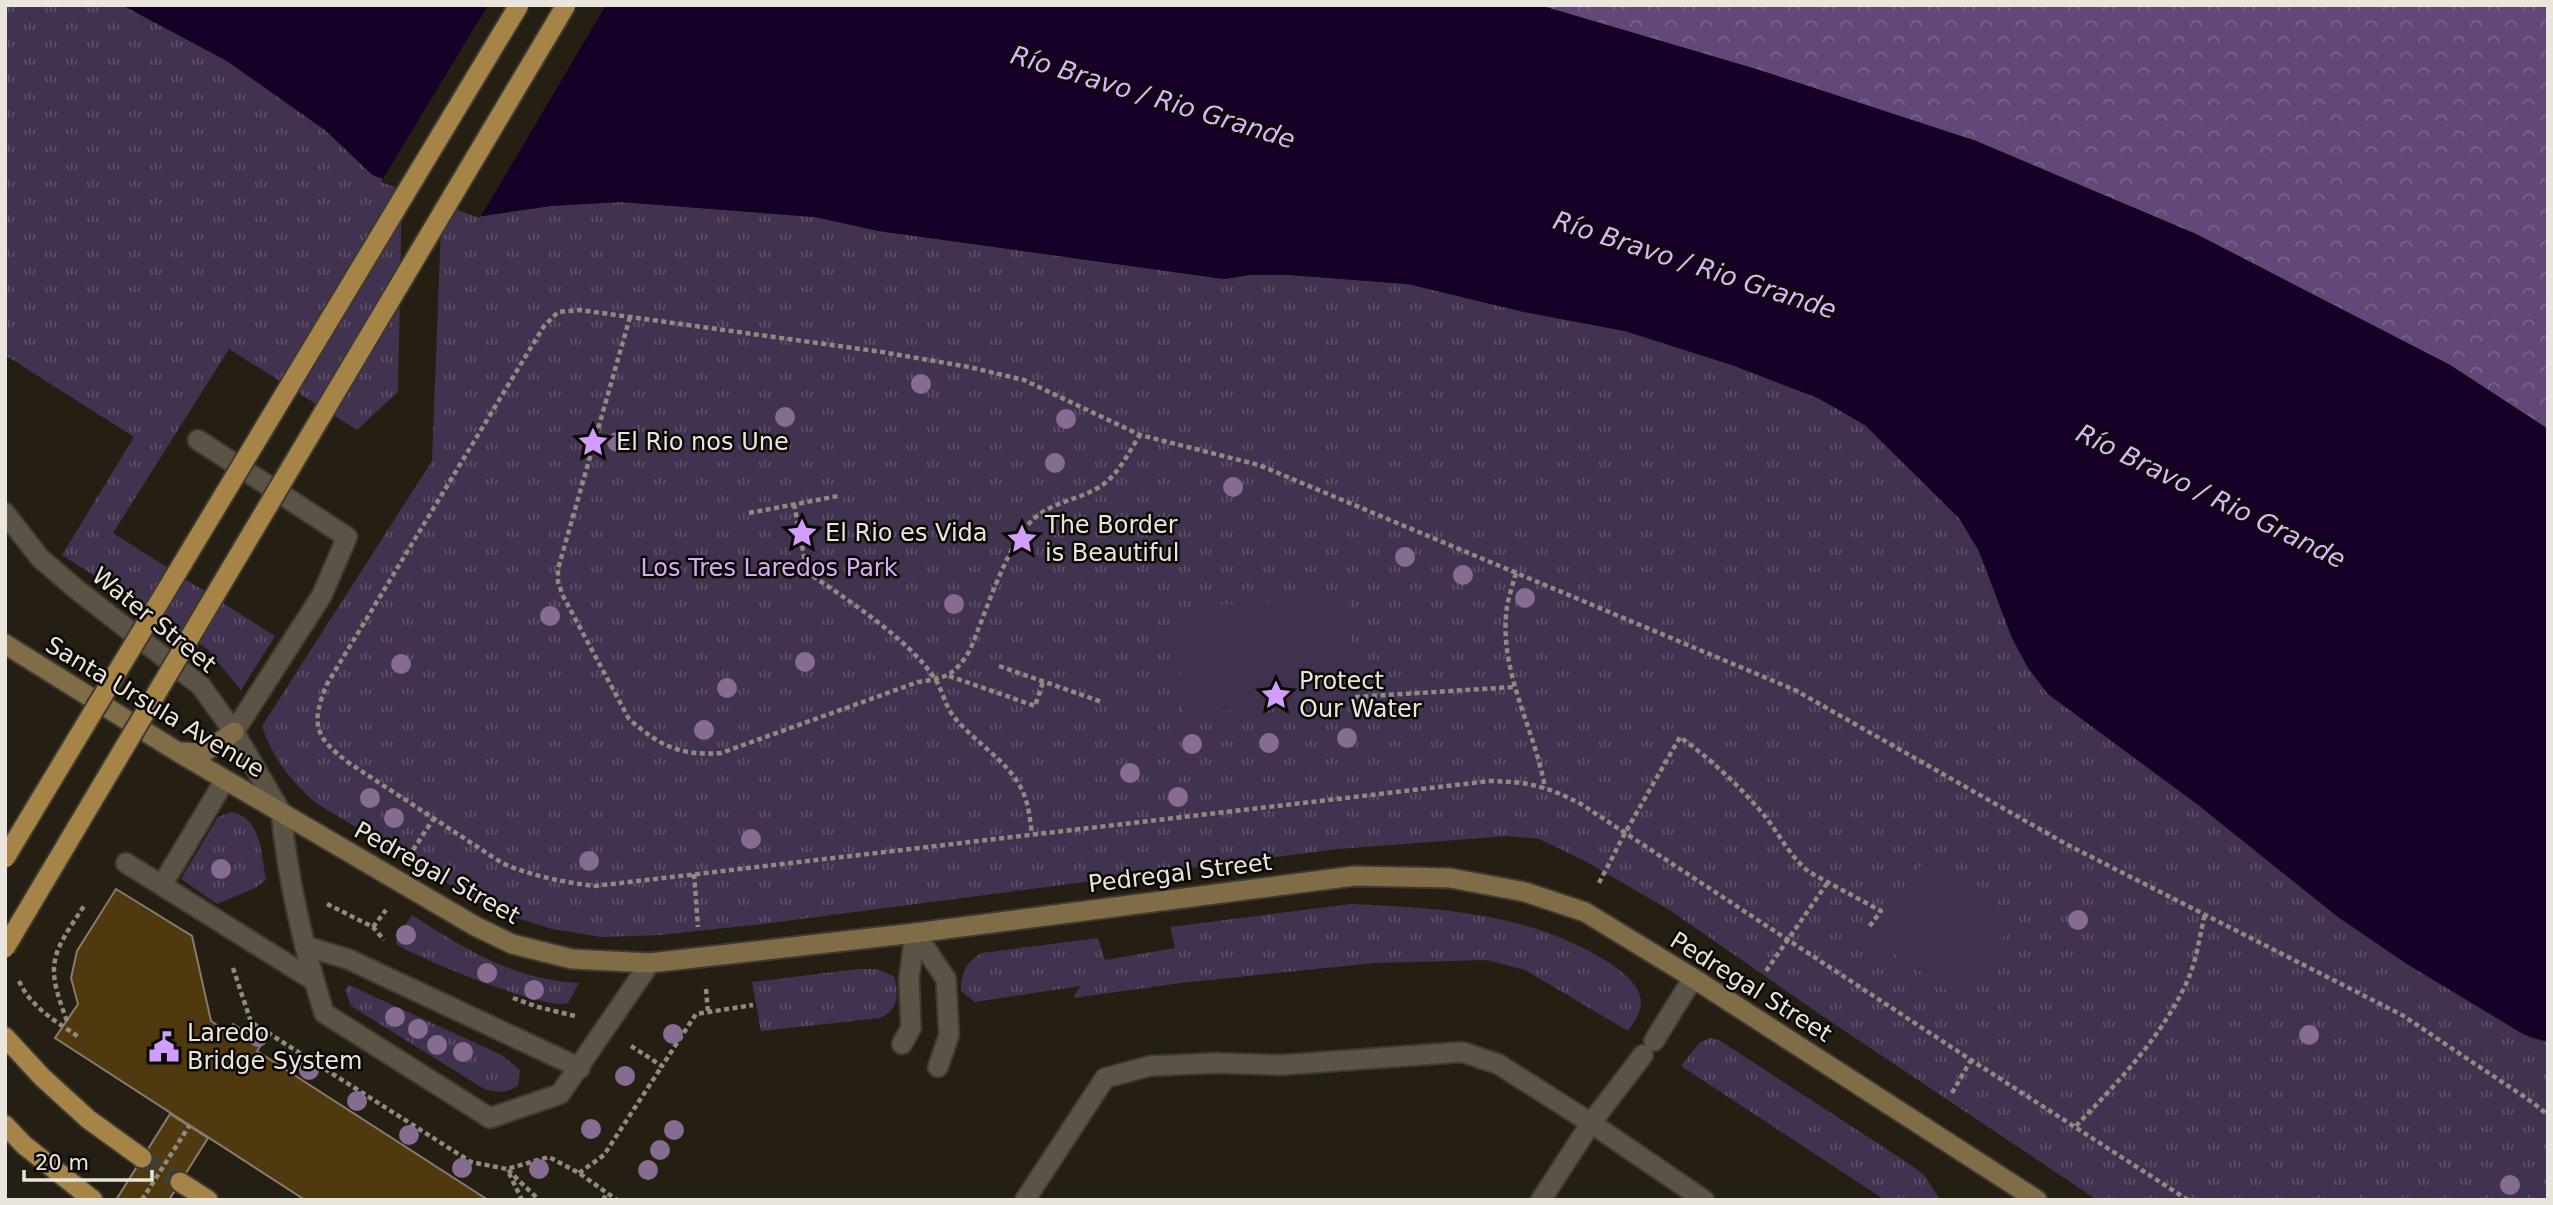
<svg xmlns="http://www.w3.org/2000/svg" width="2553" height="1205" viewBox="0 0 2553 1205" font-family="'DejaVu Sans',sans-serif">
  <defs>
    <pattern id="grass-tufts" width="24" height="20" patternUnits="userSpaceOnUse" patternTransform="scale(1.75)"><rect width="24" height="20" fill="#41324f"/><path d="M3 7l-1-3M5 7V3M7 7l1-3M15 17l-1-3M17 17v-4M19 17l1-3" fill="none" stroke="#5d5068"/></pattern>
    <pattern id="forest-crowns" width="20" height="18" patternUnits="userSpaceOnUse" patternTransform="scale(1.75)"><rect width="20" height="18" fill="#624878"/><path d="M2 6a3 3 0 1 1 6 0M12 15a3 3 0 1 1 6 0" fill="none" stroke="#79628b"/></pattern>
  </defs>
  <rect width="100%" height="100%" fill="#251e13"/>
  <path fill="url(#grass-tufts)" d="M5,5H122L227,61L325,130L372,175L402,186L398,392L357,430L229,349L113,533L275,636L241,690L206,648L62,555L134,437L5,355Z
    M442,200L482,216L550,206L620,202L815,217L879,231L1224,279L1249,275H1289L1408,284L1524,312L1625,331L1732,365L1818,398L1865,425L1959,518L1979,551L2012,638L2048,694L2197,804L2338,917L2407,964L2531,1038L2548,1042V1200H2097L1821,1015L1671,911L1585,861L1539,839L1509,836L1338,849L763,924L660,935L601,937L552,929L492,910L316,803C291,781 272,758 262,726L432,461Z
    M231,812C262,817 261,855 266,880L255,888L217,904L181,879L218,817Z
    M1351,904C1439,908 1532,913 1608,962C1621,971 1641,985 1641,1002C1641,1013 1634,1022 1628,1031L1525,970L1487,960L1374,963L1181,983L1073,998L1080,986L975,1002L961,991C961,974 966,961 982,953L1098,938L1105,960L1175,948L1170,927Z
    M412,915C465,949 514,980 579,983L568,1003C545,1011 420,959 396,944L397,937Z
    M858,969H876L894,976C899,994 899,1009 880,1018L761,1031L752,982Z
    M349,985L502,1055L520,1070L518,1085C507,1094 493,1093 481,1087L351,1006L345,990Z
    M1711,1038L1719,1040L1911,1165L1925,1176L1940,1200H1885L1681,1066L1700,1042Z"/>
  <path fill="url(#forest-crowns)" d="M1539,5H2548V429L2450,365L2196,234L1976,141L1756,69Z"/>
  <path fill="#41324f" d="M1348,596L1356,704L1183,714L1175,608Z
    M1924,861L2013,924L1960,999L1870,937Z"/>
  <path fill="#170027" d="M122,5H1539L1756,69L1976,141L2196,234L2450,365L2548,429V1042L2523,1034L2407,964L2338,917L2197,804L2048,694L2028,668L2012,638L1979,551L1959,518L1865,425L1818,398L1732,365L1625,331L1524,312L1408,284L1289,275H1249L1224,279L879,231L815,217L621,202L550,206L482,216L373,175L325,130L227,61Z"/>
  <path fill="#251e13" d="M488,5H606L480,218L381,182Z"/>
  <path fill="#50390f" stroke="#857c6e" stroke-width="2" d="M116,889L192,936L211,1021L228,1032L233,1024L263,1042L257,1051L488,1200H305L55,1038L78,1004L71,978L77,951Z
    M170,1114L208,1138L169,1200H116Z"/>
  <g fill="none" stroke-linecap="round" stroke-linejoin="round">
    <path stroke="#433c31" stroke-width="19" stroke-dasharray="19 10" stroke-linecap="butt" d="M142,1158L180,1182"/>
    <g stroke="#3e3931" stroke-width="23">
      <path id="service" d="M198,440L347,537L322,595L234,732
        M281,812C288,882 303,946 324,1013L490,1118L560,1094L650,963
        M126,863L313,980
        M162,885L225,780
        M915,933L946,979L949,1035L938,1067
        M305,946L348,959L580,1068
        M1654,1041L1693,978
        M902,1044L911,1028L909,979L915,933
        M1025,1200L1105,1078L1150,1066L1216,1063L1281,1065L1462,1052L1498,1064L1591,1123L1704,1200
        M1541,1200L1591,1123L1643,1055"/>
    </g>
    <g stroke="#3e3931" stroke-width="23">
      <path id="tertiary" d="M5,513L40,558L76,589L201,686L234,732L281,812"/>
    </g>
    <g stroke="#3e3931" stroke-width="23">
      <path id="secondary" d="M5,644L178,752L475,926L512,944L572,959L650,963L915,933L1354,876L1450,878L1525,892L1585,912L1693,978L2037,1200
        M179,752L203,753L234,732"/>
    </g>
    <g stroke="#3e3931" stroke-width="23">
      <path id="primary" d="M5,1037L42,1077L88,1119L142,1158
        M5,1125L24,1145L93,1200
        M180,1182L208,1200"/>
    </g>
    <path stroke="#908a81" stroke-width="4.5" stroke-dasharray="5 3.5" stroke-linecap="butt" d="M630,317L558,569V582L563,596L629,719C660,746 680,756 721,753L918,682C947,678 955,675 970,650C985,615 1009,537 1037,516C1056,501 1081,499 1101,486C1119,474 1128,453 1140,435
      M794,504L807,572C846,599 909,639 935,679C943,691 945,706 954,717C975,743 1009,761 1023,792C1029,806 1030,820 1032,834
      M749,513L838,496
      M1516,573C1512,587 1507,601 1506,615C1501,676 1535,730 1545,788
      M999,666L1102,702
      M949,676L1035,706L1043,682
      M1355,697L1514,687
      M413,850L434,818
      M694,874L698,927
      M1599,883L1625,833L1680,737C1712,760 1743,789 1768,820C1781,838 1792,858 1809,872L1881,911L1869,927
      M327,904L373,927L384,940
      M373,927L386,910
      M233,968L251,1022L471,1162L507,1169L549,1157L579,1173L617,1200
      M1766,971L1828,882
      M19,981C30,1006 56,1022 79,1037
      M706,989L708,1012
      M513,998L538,1007L575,1016
      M67,1021C45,963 51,956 84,906
      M631,1046L662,1066L696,1014L753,1005
      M1952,1093L1971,1060
      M2076,1126C2119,1081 2164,1035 2189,977C2197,958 2200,934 2205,914
      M508,1170L539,1200
      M509,1173L522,1200
      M579,1173L604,1155L662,1066
      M603,1200L607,1193
      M2188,1200L1971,1060L1581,804C1546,786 1530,782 1490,781L595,886C562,882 532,876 502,863L349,763C315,737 310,725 327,684L544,326L558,312L580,310L882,352L969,367L1024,380L1140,435L1259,465L1795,690L2066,844L2402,1015L2532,1102L2548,1115"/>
    <use href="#service" stroke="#5b5346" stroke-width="19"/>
    <use href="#tertiary" stroke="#5b5346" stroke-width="19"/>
    <use href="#secondary" stroke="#806c46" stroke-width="19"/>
    <use href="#primary" stroke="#a68447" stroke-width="19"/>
    <g stroke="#3e3931" stroke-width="23" stroke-linecap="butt">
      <path id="primary-bridge" d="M5,858L519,5
        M5,948L566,5"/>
    </g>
    <path stroke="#908a81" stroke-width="4.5" stroke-dasharray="5 3.5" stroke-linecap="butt" d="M142,1200L189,1126"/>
    <use href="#primary-bridge" stroke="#a68447" stroke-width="19"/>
  </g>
  <g fill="#856c90">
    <circle cx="921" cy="384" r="10"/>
    <circle cx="785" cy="417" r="10"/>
    <circle cx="1066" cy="419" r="10"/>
    <circle cx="617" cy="442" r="10"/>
    <circle cx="1055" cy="463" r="10"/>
    <circle cx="1233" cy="487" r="10"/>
    <circle cx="1405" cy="557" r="10"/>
    <circle cx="1463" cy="575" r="10"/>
    <circle cx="1525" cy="598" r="10"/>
    <circle cx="954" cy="604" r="10"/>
    <circle cx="550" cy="616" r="10"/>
    <circle cx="805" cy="662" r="10"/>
    <circle cx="401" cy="664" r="10"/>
    <circle cx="727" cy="688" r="10"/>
    <circle cx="704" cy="730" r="10"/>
    <circle cx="1347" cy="738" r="10"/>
    <circle cx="1269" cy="743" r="10"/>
    <circle cx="1192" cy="744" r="10"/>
    <circle cx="1130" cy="773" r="10"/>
    <circle cx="1178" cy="797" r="10"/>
    <circle cx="370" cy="798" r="10"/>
    <circle cx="394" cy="818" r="10"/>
    <circle cx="751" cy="839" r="10"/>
    <circle cx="589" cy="861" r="10"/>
    <circle cx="221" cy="869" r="10"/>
    <circle cx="2078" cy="920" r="10"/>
    <circle cx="406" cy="935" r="10"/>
    <circle cx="487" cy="973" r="10"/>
    <circle cx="534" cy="990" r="10"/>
    <circle cx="395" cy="1017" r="10"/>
    <circle cx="418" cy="1029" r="10"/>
    <circle cx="673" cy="1034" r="10"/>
    <circle cx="2309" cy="1035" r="10"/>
    <circle cx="258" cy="1037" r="10"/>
    <circle cx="437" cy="1045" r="10"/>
    <circle cx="463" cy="1052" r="10"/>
    <circle cx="309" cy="1070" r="10"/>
    <circle cx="625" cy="1076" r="10"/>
    <circle cx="357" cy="1101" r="10"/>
    <circle cx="591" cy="1129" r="10"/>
    <circle cx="674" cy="1130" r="10"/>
    <circle cx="409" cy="1135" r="10"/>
    <circle cx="660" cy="1150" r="10"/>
    <circle cx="462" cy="1168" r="10"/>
    <circle cx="539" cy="1169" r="10"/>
    <circle cx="648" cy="1170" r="10"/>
    <circle cx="2510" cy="1185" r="10"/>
  </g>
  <defs>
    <g id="sight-bare" transform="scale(2.415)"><path d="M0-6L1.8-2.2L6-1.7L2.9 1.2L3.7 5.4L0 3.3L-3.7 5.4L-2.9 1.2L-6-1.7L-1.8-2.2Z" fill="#d19dfe" stroke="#0c0905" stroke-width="2.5" paint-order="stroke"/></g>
    <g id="civic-bare" transform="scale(2.415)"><path d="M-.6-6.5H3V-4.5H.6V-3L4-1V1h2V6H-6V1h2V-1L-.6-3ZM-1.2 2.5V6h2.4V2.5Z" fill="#d19dfe" stroke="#0c0905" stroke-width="2.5" paint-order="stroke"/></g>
  </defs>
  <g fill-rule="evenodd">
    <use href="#sight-bare" x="593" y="442"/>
    <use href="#sight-bare" x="802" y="533"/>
    <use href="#sight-bare" x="1022" y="539"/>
    <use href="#sight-bare" x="1276" y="695"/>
    <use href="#civic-bare" x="164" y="1047"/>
  </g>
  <g text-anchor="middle" stroke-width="5" stroke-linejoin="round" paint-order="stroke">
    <g font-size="24" fill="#eae5dd" stroke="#0c0905" text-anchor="start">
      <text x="616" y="450">El Rio nos Une</text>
      <text x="1045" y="533">The Border<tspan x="1045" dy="28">is Beautiful</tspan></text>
      <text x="825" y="541">El Rio es Vida</text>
      <text x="1299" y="689">Protect<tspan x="1299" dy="28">Our Water</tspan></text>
      <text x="187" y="1041">Laredo<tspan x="187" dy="28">Bridge System</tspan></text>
    </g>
    <g font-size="24" fill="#d4acf7" stroke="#0c0905">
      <text x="769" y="576">Los Tres Laredos Park</text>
    </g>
    <g font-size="24" fill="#eae5dd" stroke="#0c0905">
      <text transform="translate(154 620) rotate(39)" y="8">Water Street</text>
      <text transform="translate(155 707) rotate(31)" y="8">Santa Ursula Avenue</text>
      <text transform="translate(437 873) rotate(29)" y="8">Pedregal Street</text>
      <text transform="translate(1180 873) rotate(-7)" y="8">Pedregal Street</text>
      <text transform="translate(1751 987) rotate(32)" y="8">Pedregal Street</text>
    </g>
    <g font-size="26" font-style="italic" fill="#dab2fe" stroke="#0c0905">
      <text transform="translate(1153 97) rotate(17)" y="9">Río Bravo / Rio Grande</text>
      <text transform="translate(1695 265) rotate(18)" y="9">Río Bravo / Rio Grande</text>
      <text transform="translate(2211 496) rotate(26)" y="9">Río Bravo / Rio Grande</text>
    </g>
  </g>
  <rect width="2553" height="1205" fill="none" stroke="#eae5dd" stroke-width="14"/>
  <path d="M24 1170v10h128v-10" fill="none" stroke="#eae5dd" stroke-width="3.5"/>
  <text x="35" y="1170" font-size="21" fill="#eae5dd" stroke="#0c0905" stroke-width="5" paint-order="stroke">20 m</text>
</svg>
